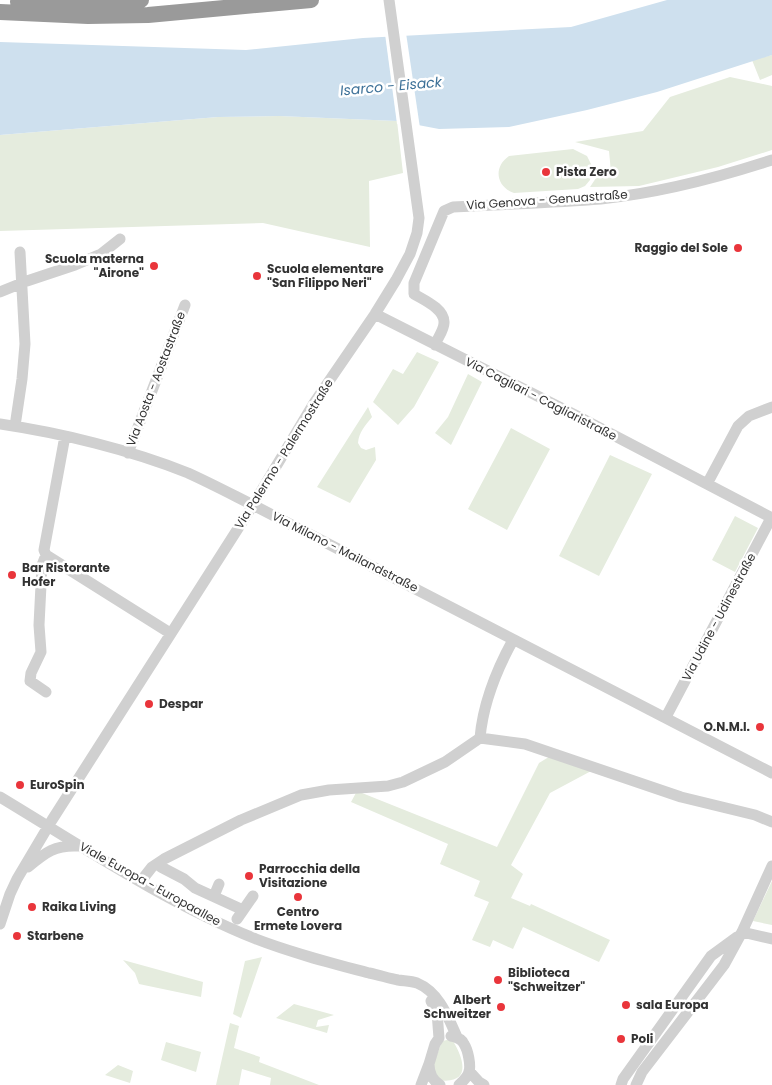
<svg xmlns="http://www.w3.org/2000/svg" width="772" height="1085" viewBox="0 0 772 1085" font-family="Poppins,sans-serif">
  <rect width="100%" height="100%" fill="#fff"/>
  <path fill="#e5ecde" d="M772,55V75L760,80L752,60Z
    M730,77L772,86V150L718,167L639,186L590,187L600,172H611L609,151L575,142L643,131L670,97Z
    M279,116L397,121L403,173L369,181L370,247L263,223L0,231V135L218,117Z
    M573,149L587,156L593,168L590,180L585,186L578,189L514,193C496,187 493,167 509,156Z
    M417,352L439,362L414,407L398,425L373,402L393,369L403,374Z
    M468,374L482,382L451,445L435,433L448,417Z
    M368,407L372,417C365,426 359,432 358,443L361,448L366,450L375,447L376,460L350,503L317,487Z
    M511,428L550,449L507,530L468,509Z
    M610,455L652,474L599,576L559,556Z
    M735,516L758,528L735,572L712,560Z
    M552,755L593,770L550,793L511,865L523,874L511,898L530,906L531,904L610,940L599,962L523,927L513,949L493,940L490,947L472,940L489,902L474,896L480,881L440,864L448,844L351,802L357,791L497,847L539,763Z
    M772,881V925L753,921Z
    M262,957L241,1018L233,1014L245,961Z
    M123,960L203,982L201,997L139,984L135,973Z
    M294,1004L334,1015L318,1020L316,1027L329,1025L327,1033L276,1018Z
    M230,1023L239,1026L234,1048L260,1057L259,1062L319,1085H270L271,1078L242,1069L239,1085H216Z
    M447,1040L453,1041C464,1059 472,1085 438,1080L433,1066L442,1041Z
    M166,1042L201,1052L196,1072L161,1060Z
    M118,1065L133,1071L130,1083L105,1075Z"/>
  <path fill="#cee0ee" d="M667,0H772V55L657,92L587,110L509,127L439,129L397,121L279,116L218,117L0,135V42L246,50L363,38L571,27Z"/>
  <path fill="#fff" d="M406,33L420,128L397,124L385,34Z"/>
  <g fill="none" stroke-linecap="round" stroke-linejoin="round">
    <path stroke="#d0d0d0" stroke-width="11" d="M0,292L27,281L75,265L101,254L120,239
      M375,314L575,415L772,518
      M435,345C437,339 444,330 444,323C445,309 424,300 414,294V283L444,211L453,207C502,204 552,203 601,199C659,193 717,178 772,160
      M0,424C61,433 131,450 188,473C210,483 231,494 253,505L772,773
      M15,426L22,379L25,344L20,252
      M65,436L44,550L46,555L170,633
      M128,453L185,305
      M707,484L738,426L749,416L772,407
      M46,692L30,681L31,673L41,652L39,625L42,565L46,555
      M666,717L771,518
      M480,738C483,703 496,671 513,640
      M0,797C83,847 166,903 256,939C292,953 331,963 369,973C379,975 388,978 398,980C404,981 411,981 417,983C439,992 448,1017 457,1037
      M28,867C46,852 55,845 78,846
      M161,867L184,879L195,888L243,910
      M141,881L152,867L164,859L241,820L301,795L329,790L388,786L403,782L445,762L480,738L525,744L681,797L755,815L772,822
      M214,896L219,884
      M237,919L253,896
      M0,924L10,894L17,879L52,820L253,505L314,403L375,314L396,280L410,254L417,233L419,218L389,0
      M742,932L772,939
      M431,1001L437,1012L439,1038
      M451,1036C456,1037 462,1039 464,1044C468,1050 471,1065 469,1072C467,1078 463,1081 459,1085
      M429,1064C429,1073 432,1080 440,1085
      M469,1071L479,1082L484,1085
      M421,1085L429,1064L435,1044L439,1038
      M621,1085L623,1079L711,956L737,937
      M636,1085L642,1072L724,965L742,932L772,866"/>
    <path stroke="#9a9a9a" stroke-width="16" d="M18,2L87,5L141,0
      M0,12L88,16L148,15L311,0"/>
  </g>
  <g fill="#e9353b" stroke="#fff" stroke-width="2">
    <circle cx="546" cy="172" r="5"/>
    <circle cx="738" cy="248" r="5"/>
    <circle cx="154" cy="266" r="5"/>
    <circle cx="257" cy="276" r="5"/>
    <circle cx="12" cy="575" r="5"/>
    <circle cx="149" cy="704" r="5"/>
    <circle cx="760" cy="727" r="5"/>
    <circle cx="20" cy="785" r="5"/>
    <circle cx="249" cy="876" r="5"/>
    <circle cx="298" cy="897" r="5"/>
    <circle cx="32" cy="907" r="5"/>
    <circle cx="17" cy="936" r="5"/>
    <circle cx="498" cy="980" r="5"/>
    <circle cx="626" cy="1005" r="5"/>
    <circle cx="501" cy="1007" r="5"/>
    <circle cx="621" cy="1039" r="5"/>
  </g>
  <g text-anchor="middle" stroke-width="5" stroke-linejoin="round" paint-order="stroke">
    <g font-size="12" font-weight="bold" fill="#333" stroke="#fff" text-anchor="start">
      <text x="556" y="176">Pista Zero</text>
      <text x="728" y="252" text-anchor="end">Raggio del Sole</text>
      <text x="144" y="263" text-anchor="end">Scuola materna<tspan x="144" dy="14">"Airone"</tspan></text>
      <text x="267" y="273">Scuola elementare<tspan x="267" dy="14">"San Filippo Neri"</tspan></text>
      <text x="22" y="572">Bar Ristorante<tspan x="22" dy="14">Hofer</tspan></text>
      <text x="159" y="708">Despar</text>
      <text x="750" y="731" text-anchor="end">O.N.M.I.</text>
      <text x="30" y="789">EuroSpin</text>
      <text x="259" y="873">Parrocchia della<tspan x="259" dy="14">Visitazione</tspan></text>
      <text x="42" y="911">Raika Living</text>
      <text x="298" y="916" text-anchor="middle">Centro<tspan x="298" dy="14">Ermete Lovera</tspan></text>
      <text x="27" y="940">Starbene</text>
      <text x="508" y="977">Biblioteca<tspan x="508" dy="14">"Schweitzer"</tspan></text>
      <text x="491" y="1004" text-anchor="end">Albert<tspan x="491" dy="14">Schweitzer</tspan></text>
      <text x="636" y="1009">sala Europa</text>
      <text x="631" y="1043">Poli</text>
    </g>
    <g font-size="12" fill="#333" stroke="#fff">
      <text transform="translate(547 200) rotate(-4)" y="4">Via Genova - Genuastraße</text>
      <text transform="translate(156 379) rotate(-69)" y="4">Via Aosta - Aostastraße</text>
      <text transform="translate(541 399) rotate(27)" y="4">Via Cagliari - Cagliaristraße</text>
      <text transform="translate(284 454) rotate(-58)" y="4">Via Palermo - Palermostraße</text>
      <text transform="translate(345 552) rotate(27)" y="4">Via Milano - Mailandstraße</text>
      <text transform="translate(719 617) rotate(-62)" y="4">Via Udine - Udinestraße</text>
      <text transform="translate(150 884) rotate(29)" y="4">Viale Europa - Europaallee</text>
    </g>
    <g font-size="14" font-style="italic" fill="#3d7198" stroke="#fff">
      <text transform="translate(391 86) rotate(-5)" y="5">Isarco - Eisack</text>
    </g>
  </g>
</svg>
